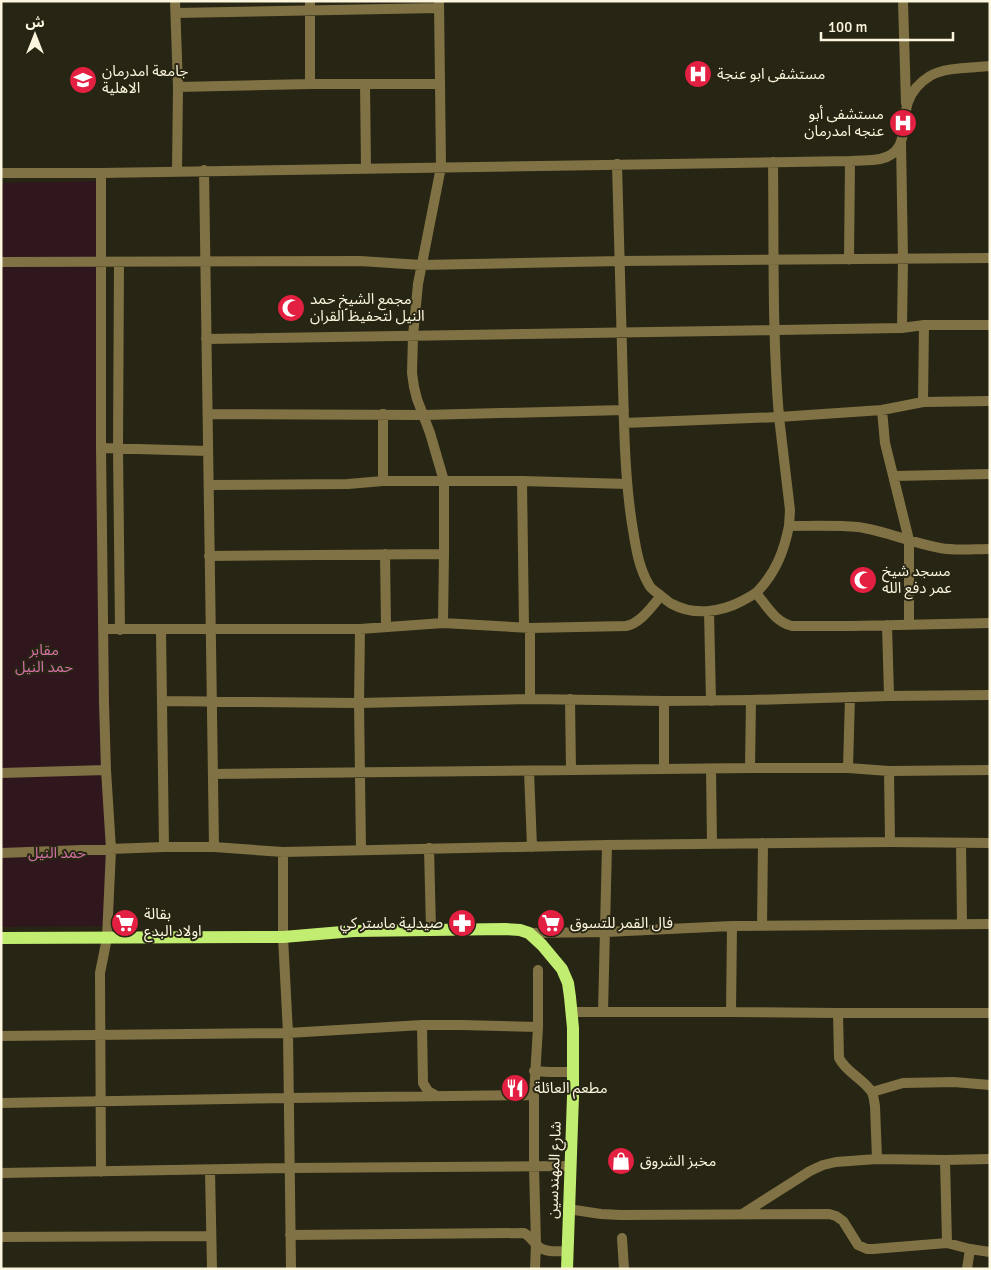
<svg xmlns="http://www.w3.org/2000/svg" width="991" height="1270" viewBox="0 0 991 1270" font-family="Signika,'Noto Sans Arabic',sans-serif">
  <rect width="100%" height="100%" fill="#272513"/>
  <path fill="#30171e" d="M100,181L114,926L1,927V183Z"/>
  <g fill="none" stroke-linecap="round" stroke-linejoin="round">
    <path stroke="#807244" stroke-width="10" d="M175,1L178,87L177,171
      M310,1V84
      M439,1L441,167L418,284L413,336L412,373L414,387L417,399L430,433L444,481V554
      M903,1L906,103
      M176,13L439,8
      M365,84L366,168
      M178,87L310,84H439
      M901,142L903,259L902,328
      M617,164L624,423L779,417C772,333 774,247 773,162
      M204,170C207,396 211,621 214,847
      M1,173H101L850,161C860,160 870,161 880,159C910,153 901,123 908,102C912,91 920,82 930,76C945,67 972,68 990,66
      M101,173V448L104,702L106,770L111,849L107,938L100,973L101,1172
      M849,260L850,161
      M1,262L360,261L421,265L620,261L990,258
      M119,262L118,448L120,630
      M206,339L902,328L924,325H990
      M923,402L924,325
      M882,410L885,443L909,540V625
      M208,414L424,415L624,410
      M383,414V481
      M624,423C625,459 627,495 633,530C636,549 639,568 649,585C651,589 656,592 660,595C664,598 668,602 672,604C694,616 721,612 742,601C747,598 754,595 758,591C776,572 784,551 789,526C812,526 835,525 858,527C886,531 912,543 940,548C956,551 973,549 990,549
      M101,448L208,451
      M893,476L990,474
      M209,485L348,484L383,481H522
      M789,526L790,510L779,417L882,410L923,402L990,401
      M385,554L386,627
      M209,556L444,554L443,623
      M756,593C767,606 775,622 792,626H852L990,623
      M709,611L711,701
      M887,625L889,696
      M524,627L522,481L627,484
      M530,628V699
      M104,629H360L443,623L530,628L626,626C641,623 651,607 661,596
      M360,629L359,703L361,850
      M161,630L164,847
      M570,699L571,770
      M162,701L359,703L530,699L664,701L751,700L889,696L990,695
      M750,768L751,700
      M848,768L850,697
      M664,769V701
      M711,769L712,844
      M529,771L532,847
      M889,771L890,842
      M1,773L106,770
      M213,774L750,768H848L889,771L990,770
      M961,843L962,924
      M429,848L431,930
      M283,852V937L288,1033L291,1269
      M1,853L164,847H214L283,852L607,845
      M762,926L763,843
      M529,933L606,932L732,926L990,924
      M573,1012H731L838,1013H990
      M603,1012L607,845L890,842L990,843
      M731,1012L732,926
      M838,1013L839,1058C846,1072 862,1078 871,1091C874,1095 874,1101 875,1106L877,1159
      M422,1025L423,1083L428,1091L437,1096
      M1,1036L288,1033L422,1025H461L538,1027
      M534,1071L549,1072H573
      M872,1092L903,1083L954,1082L990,1085
      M1,1103L289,1098L534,1095
      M945,1160L947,1243
      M210,1170L212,1269
      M1,1173L290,1168L571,1166
      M568,1209L601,1214L621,1215L829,1214L836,1216L843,1221L858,1245L867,1249H873L947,1243L970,1249L990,1252
      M744,1213L810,1171L823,1165L836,1162L877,1159L945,1160L990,1159
      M290,1235L524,1233C530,1236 533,1242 539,1247C546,1253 559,1251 568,1251
      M1,1237L211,1236
      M622,1238L624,1269
      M535,1269L536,1244L534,1167V1095L538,1027V970
      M967,1269L970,1249"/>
    <path stroke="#c1ed71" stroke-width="12" d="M1,938L283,937L354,931L505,929L520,930L529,933L542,945L562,969L568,983L570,997L573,1028V1096L567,1269"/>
  </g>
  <defs>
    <g id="hospital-disc" transform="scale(1.4375)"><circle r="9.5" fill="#e32041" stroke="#272513"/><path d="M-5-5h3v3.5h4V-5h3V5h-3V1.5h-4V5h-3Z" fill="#fff"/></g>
    <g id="university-disc" transform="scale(1.4375)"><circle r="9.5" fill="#e32041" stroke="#272513"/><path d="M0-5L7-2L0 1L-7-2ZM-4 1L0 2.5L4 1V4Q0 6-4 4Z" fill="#fff"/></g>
    <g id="mosque-disc" transform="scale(1.4375)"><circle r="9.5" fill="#e32041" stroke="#272513"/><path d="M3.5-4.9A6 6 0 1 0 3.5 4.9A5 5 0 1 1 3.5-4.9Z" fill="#fff"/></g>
    <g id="supermarket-disc" transform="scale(1.4375)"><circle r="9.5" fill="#e32041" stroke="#272513"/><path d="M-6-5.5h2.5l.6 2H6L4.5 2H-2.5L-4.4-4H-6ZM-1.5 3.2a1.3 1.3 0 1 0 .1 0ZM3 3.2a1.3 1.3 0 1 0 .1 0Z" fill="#fff"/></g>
    <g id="pharmacy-disc" transform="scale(1.4375)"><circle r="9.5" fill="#e32041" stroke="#272513"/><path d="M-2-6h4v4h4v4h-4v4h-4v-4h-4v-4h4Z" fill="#fff"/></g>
    <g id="restaurant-disc" transform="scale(1.4375)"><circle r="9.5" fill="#e32041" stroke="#272513"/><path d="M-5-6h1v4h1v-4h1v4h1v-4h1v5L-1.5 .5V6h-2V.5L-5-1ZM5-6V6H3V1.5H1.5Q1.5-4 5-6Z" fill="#fff"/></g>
    <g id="shop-disc" transform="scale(1.4375)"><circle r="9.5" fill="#e32041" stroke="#272513"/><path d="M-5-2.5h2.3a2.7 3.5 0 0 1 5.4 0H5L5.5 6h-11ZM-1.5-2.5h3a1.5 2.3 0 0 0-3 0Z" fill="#fff"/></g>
  </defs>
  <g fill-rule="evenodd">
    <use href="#hospital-disc" x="698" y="74"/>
    <use href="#university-disc" x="83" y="80"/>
    <use href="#hospital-disc" x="903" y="123"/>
    <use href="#mosque-disc" x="291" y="308"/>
    <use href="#mosque-disc" x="863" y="580"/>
    <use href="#supermarket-disc" x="125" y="923"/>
    <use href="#pharmacy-disc" x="462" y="923"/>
    <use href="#supermarket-disc" x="551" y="923"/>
    <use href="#restaurant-disc" x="515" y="1088"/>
    <use href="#shop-disc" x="621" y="1161"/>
  </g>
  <g text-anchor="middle" stroke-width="4" stroke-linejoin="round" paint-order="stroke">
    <g font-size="15" fill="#fbf6dd" stroke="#272513" text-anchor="start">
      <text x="102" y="76">جامعة امدرمان<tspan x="102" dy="17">الاهلية</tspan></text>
      <text x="717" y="79">مستشفى ابو عنجة</text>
      <text x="884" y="119" text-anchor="end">مستشفى أبو<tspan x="884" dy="17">عنجه امدرمان</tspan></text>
      <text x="310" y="304">مجمع الشيخ حمد<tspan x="310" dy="17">النيل لتحفيظ القران</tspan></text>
      <text x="882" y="576">مسجد شيخ<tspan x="882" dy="17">عمر دفع الله</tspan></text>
      <text x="144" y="919">بقالة<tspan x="144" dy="17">اولاد البدع</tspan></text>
      <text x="443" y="928" text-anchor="end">صيدلية ماستر كي</text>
      <text x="570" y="928">فال القمر للتسوق</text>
      <text x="534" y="1093">مطعم العائلة</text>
      <text x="640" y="1166">مخبز الشروق</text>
    </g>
    <g font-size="15" fill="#d371a4" stroke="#272513">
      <text x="44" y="655">مقابر<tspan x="44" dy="17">حمد النيل</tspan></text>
      <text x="57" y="858">حمد النيل</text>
    </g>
    <g font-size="15" fill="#fbf6dd" stroke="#272513">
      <text transform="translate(554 1170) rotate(-88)" y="5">شارع المهندسين</text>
    </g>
  </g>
  <rect width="991" height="1270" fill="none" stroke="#fbf6dd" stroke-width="5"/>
  <g transform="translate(35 35)" stroke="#272513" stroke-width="4" paint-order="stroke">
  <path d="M0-4L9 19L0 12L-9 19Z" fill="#fbf6dd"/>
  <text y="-8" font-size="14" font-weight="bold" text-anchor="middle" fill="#fbf6dd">ش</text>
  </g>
  <path d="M821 32v8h132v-8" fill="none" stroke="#fbf6dd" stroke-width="2.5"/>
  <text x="828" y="32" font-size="15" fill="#fbf6dd" stroke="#272513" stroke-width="4" paint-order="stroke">100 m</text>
</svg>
